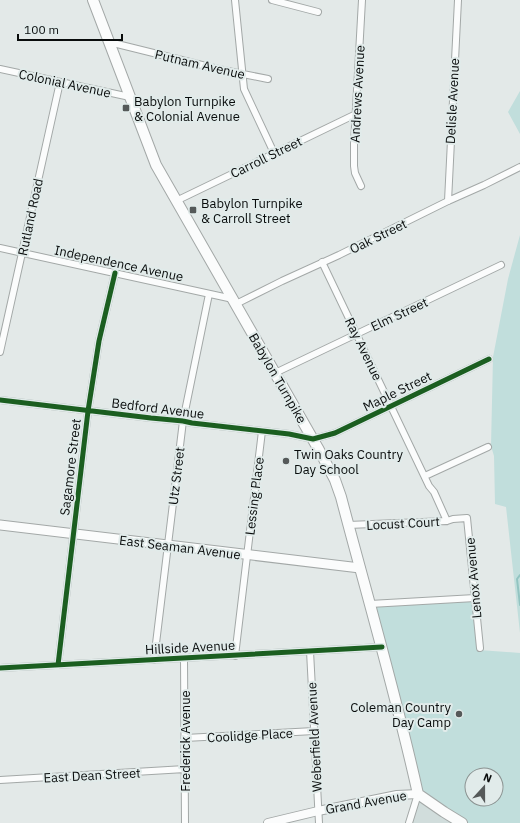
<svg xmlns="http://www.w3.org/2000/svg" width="520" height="823" viewBox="0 0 520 823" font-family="'IBM Plex Sans',sans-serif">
  <rect width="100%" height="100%" fill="#e3e9e8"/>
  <path fill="#d1dddc" d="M419,795L460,823H412Z"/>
  <path fill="#c1dedc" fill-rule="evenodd" d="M520,91V134L508,112Z
    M520,235V633L506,507L495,504L494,456L491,446L493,357L508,279Z
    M473,600L479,650L520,653V823H460L419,795L372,605ZM472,775H496V799H472Z"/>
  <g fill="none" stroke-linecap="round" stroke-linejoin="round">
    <path stroke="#92c4c1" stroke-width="2" d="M520,575L517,579L520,605"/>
    <g stroke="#a3a8a7" stroke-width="8">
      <path id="minor" d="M235,0L244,89L274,153
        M272,0L318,12
        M109,42L218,69L268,79
        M0,69L130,97
        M361,186L355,173L354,166V144L362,0
        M176,201L356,114
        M448,201L458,0
        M0,248L233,299
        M322,262L429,486L434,492L447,521
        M236,304L282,281L339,255L448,201L484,185L520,167
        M0,352L60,82
        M275,373L501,265
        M0,400L151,418L183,421L192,423L289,434L313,439L335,433L489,359
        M425,476L488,447
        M348,525L447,521L453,519L467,518L480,648
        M370,604L475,598
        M310,651L319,823
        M235,656L262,431
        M184,658L185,823
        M154,660L183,421L209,294
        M58,665L88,411L99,341L115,273
        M0,668L382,647
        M185,738L314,731
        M0,780L185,769
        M409,823L418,794"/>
    </g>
    <g stroke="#a3a8a7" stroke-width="10">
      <path id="tertiary" d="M268,823L318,811L397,795L418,794"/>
    </g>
    <g stroke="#a3a8a7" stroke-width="11">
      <path id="secondary" d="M0,525L360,568"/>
    </g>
    <g stroke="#a3a8a7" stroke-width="12">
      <path id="primary" d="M93,0L156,165L319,450L335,480L341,497C367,596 396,694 418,794L444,812L462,823"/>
    </g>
    <use href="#minor" stroke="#fbfcfc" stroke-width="6"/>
    <use href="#tertiary" stroke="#fbfcfc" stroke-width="8"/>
    <use href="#secondary" stroke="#fbfcfc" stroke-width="9"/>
    <use href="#primary" stroke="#fbfcfc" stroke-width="10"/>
    <g stroke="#e1ebea" stroke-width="8">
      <path id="cycleway" d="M0,400L151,418L183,421L192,423L289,434L313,439L335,433L489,359
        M58,665L88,411L99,341L115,273
        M0,668L382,647"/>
    </g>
    <use href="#cycleway" stroke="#1b5e20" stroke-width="5"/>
  </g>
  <g fill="#555959" stroke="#e1ebea" stroke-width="1.5">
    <rect x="122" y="104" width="8" height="8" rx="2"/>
    <rect x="189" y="206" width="8" height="8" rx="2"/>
    <circle cx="286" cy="461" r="4"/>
    <circle cx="459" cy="714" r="4"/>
  </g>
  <g text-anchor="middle" stroke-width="4" stroke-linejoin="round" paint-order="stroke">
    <g font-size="13" fill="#090c0c" stroke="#e1ebea">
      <text transform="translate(200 64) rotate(13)" y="5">Putnam Avenue</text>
      <text transform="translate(65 83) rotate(12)" y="5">Colonial Avenue</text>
      <text transform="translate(357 94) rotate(-87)" y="5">Andrews Avenue</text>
      <text transform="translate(452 101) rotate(-87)" y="5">Delisle Avenue</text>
      <text transform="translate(266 157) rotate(-26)" y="5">Carroll Street</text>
      <text transform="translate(30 217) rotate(-78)" y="5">Rutland Road</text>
      <text transform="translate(378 236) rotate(-26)" y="5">Oak Street</text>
      <text transform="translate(119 263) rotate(12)" y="5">Independence Avenue</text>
      <text transform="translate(399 314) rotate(-25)" y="5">Elm Street</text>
      <text transform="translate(364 349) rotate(64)" y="5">Ray Avenue</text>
      <text transform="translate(278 378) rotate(60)" y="5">Babylon Turnpike</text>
      <text transform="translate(397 391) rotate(-26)" y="5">Maple Street</text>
      <text transform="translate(158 408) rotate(7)" y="5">Bedford Avenue</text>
      <text transform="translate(70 467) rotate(-83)" y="5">Sagamore Street</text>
      <text transform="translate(176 476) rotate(-83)" y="5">Utz Street</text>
      <text transform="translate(254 496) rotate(-83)" y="5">Lessing Place</text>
      <text transform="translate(403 523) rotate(-3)" y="5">Locust Court</text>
      <text transform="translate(180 547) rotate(7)" y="5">East Seaman Avenue</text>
      <text transform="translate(473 578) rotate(-95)" y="5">Lenox Avenue</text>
      <text transform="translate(190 647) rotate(-3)" y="5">Hillside Avenue</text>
      <text transform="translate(250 735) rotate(-3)" y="5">Coolidge Place</text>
      <text transform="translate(314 737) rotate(-93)" y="5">Weberfield Avenue</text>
      <text transform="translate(185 741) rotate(-90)" y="5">Frederick Avenue</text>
      <text transform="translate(92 775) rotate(-3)" y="5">East Dean Street</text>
      <text transform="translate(366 802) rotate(-10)" y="5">Grand Avenue</text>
    </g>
    <g font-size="13" fill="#090c0c" stroke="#e1ebea" text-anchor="start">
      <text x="134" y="106">Babylon Turnpike<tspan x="134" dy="15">&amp; Colonial Avenue</tspan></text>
      <text x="201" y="208">Babylon Turnpike<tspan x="201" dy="15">&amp; Carroll Street</tspan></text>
      <text x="294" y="459">Twin Oaks Country<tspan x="294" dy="15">Day School</tspan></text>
      <text x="451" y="712" text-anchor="end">Coleman Country<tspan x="451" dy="15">Day Camp</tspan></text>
    </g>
  </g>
  <g transform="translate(484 787) rotate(21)"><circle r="19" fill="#e1ebea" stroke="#8b9291"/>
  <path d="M0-3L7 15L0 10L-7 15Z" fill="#555959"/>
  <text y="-6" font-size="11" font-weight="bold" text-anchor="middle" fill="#090c0c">N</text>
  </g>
  <path d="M18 34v6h104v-6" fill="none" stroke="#090c0c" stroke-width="2"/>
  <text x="24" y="34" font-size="12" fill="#090c0c" stroke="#e1ebea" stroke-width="3" paint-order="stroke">100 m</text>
</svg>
